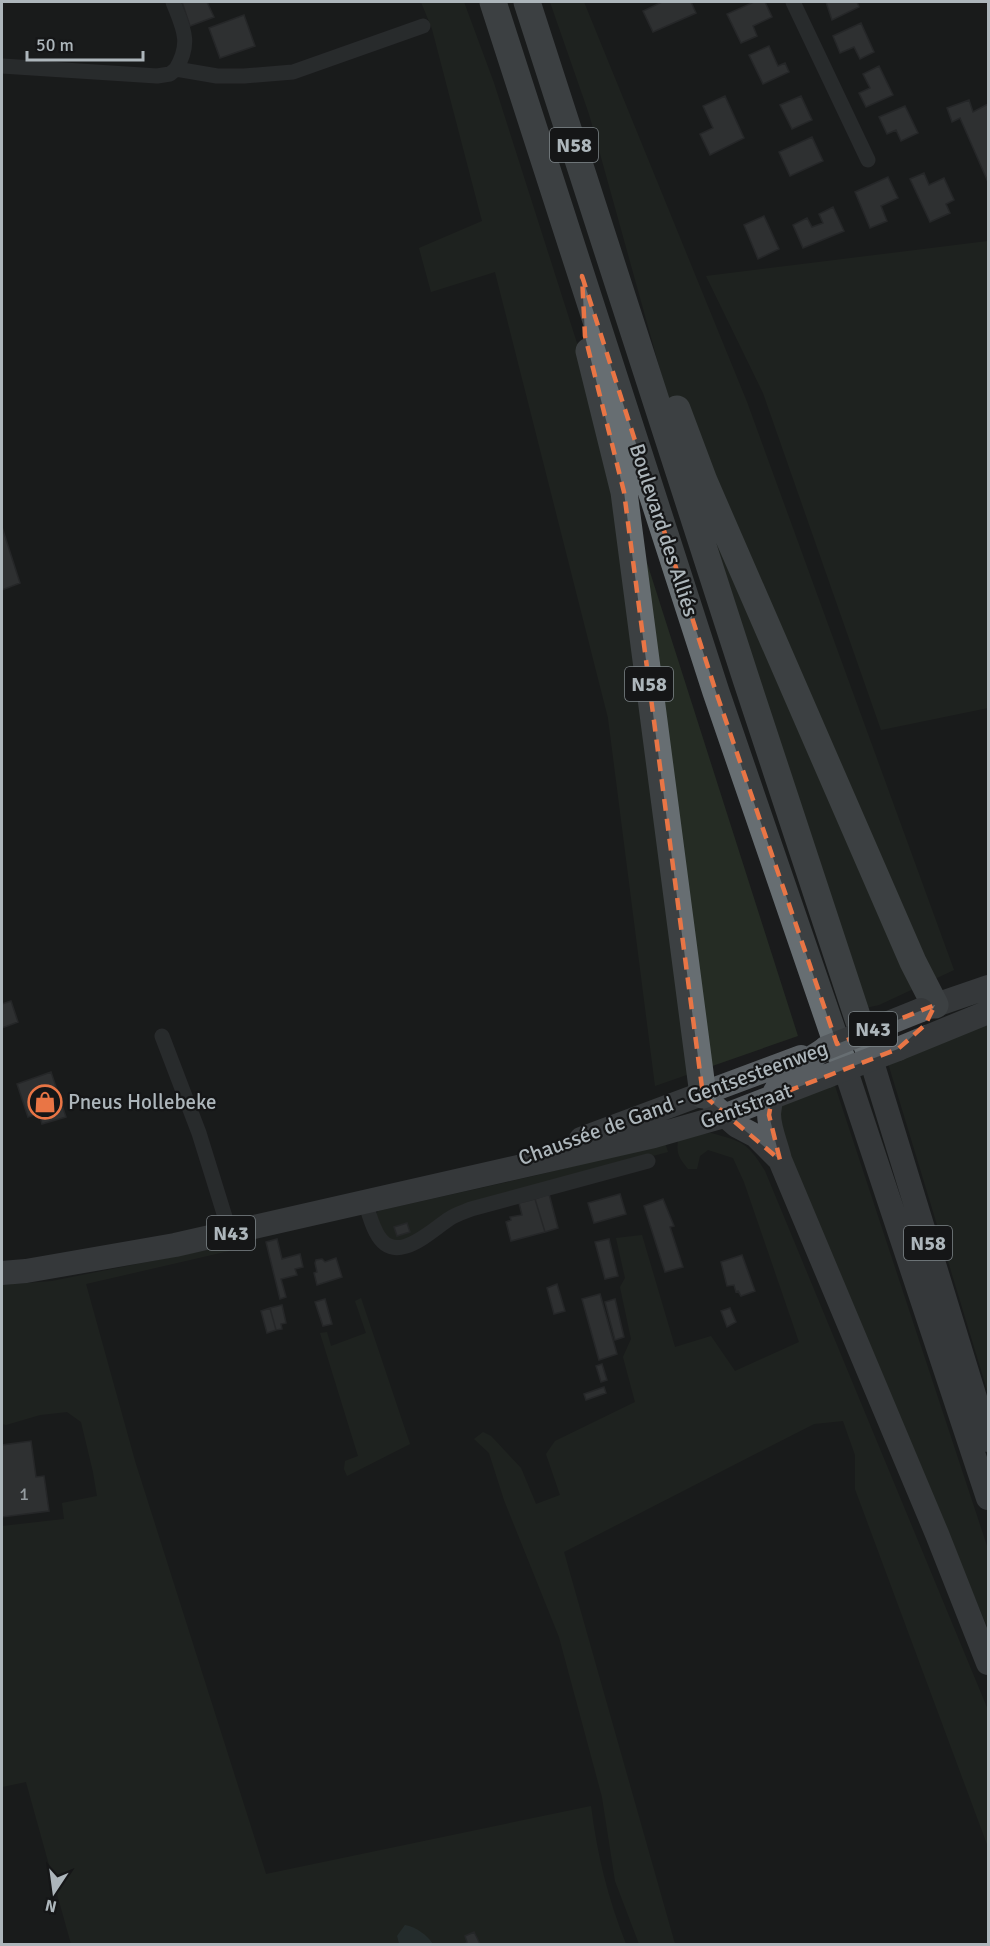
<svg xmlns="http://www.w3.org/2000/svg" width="990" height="1946" viewBox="0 0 990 1946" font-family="Signika,sans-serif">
  <rect width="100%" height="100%" fill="#1a1b1c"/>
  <path fill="#252c24" d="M421,2H464L494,83L798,1036L655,1086L608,718L495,272L431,292L419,248L482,221L432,29Z
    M550,2H584L747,402L954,970L879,1005L856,1010L746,679L589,114Z
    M988,241V708L881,730L763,393L706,276Z
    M988,1023V1393L888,1063Z
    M834,1083L988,1549V1629L786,1152L777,1113L786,1101Z
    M711,1133C743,1142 747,1142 765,1171L988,1710V1847L855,1489V1455L843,1421L814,1424L564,1552L675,1944H639L615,1881L602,1797L559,1637L504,1500L489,1453L474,1439L483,1432L491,1436L521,1468L536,1504L560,1495L546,1454L555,1441L635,1402L623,1357L631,1339L620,1287L625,1278L616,1238L642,1235L675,1347L711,1336L735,1371L799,1342L744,1182L733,1158L708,1150L700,1156L697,1169H688C680,1159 676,1154 678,1141L692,1135Z
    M665,1143L668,1152L498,1196L410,1240L389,1242L375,1217L378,1211L534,1176Z
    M227,1246L229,1251L86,1284L135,1461L266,1874L591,1806C597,1854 608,1899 626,1944H433L431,1941L397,1936L399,1944H71L26,1782L2,1787V1526L64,1519L62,1503L97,1496L93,1472L81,1422L67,1412L40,1415L6,1425L2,1424V1285L52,1281Z
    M361,1298L410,1444L347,1476L344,1469L345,1461L358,1456L320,1333L327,1332L331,1346L366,1333L355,1301Z"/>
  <path fill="#324142" d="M405,1925C416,1927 427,1935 433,1944H399L397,1936Z"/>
  <path fill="#47494c" stroke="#343538" stroke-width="1.5" d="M182,2H207L214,17L190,26Z
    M662,2H691L696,13L653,32L643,11Z
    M754,2H765L772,17L753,26L757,36L741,43L727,14Z
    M826,2H857L859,7L832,20Z
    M244,15L255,46L220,58L209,28Z
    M861,23L874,52L860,59L854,47L840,53L833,36Z
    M769,46L778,66L785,63L789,72L763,84L749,55Z
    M879,66L893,95L866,107L859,93L870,88L863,74Z
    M725,96L744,138L710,155L700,134L713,128L703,106Z
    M801,96L812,120L792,129L780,105Z
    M969,100L973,112L988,104V182L960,118L952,122L947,108Z
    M905,106L918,133L901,141L896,130L887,134L879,117Z
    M812,137L823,161L790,176L779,152Z
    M924,173L929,185L944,178L954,200L946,204L950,213L930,222L910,179Z
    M888,177L898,198L881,206L887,221L870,228L855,192Z
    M833,207L844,231L803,248L793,225L807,218L812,227L823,223L819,214Z
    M764,216L779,249L758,259L744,225Z
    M2,527L20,583L2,590Z
    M11,1001L18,1022L2,1028V1004Z
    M51,1072L66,1117L42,1124L39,1113L28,1117L17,1084Z
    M549,1194L558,1228L545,1232L535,1199Z
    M620,1194L626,1214L594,1223L588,1203Z
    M535,1199L545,1232L511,1241L506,1222L511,1220L510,1217L522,1215L519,1203Z
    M663,1199L674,1226L670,1227L683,1267L665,1272L644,1206Z
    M407,1223L410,1232L397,1236L394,1227Z
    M277,1239L282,1259L300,1254L303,1267L295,1269L297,1275L281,1279L286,1297L280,1299L266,1242Z
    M609,1239L618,1276L605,1279L595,1242Z
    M742,1255L755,1291L741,1296L738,1291L736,1292L734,1285L727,1286L721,1262Z
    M336,1258L342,1277L317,1285L314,1273L317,1272L315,1263L316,1260L322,1259L325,1262Z
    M557,1284L565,1311L554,1314L547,1288Z
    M600,1294L617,1354L599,1360L582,1299Z
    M325,1299L332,1324L323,1326L315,1302Z
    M615,1299L624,1337L615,1340L605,1302Z
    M282,1305L286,1323L281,1324L282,1329L276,1330L270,1308Z
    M270,1308L276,1330L267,1333L261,1311Z
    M730,1308L736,1322L727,1327L721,1311Z
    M602,1364L607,1380L601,1382L596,1366Z
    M604,1387L606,1393L586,1400L584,1394Z
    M31,1441L36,1477L44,1476L49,1511L2,1517V1445Z
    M474,1932L480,1944H465L467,1942L465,1936Z"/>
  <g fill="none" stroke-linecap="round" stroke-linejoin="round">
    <path stroke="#3b3e41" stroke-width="15" d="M173,2C183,28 192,42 176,69
      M793,2L868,160
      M2,66L157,76L170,74L176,69L217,76H244L293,72L423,26
      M162,1036L199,1133L230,1233
      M365,1201C368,1211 371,1223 376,1232C394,1268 429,1232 449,1219C456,1214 464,1212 471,1209L648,1161"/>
    <path stroke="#575c60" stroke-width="24" d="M921,1010L988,987
      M867,1046L988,1440
      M826,1048C802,1065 770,1080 769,1114C769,1129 777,1146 780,1160L937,1534L988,1663
      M898,1049L988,1012
      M841,1056L988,1498
      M715,1107L737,1126L756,1136L779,1159
      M581,1139L801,1057
      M2,1273L26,1271L175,1245L654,1136L724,1116L827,1076"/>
    <path stroke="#676e72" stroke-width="27" d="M493,2L716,692L841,1056
      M527,2L746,679L867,1046
      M589,351L624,492L703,1095
      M677,409L704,481L913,962L935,1005"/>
    <path stroke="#575c60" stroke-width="24" d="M826,1048L921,1010
      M827,1076L898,1049"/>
  </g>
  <path d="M0 0H990V1946H0ZM582,276L716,692L837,1044L935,1005L925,1025L898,1049L772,1097L769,1115L780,1160L703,1095L624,492L585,336Z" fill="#1a1b1c" fill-opacity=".55" fill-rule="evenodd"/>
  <path fill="none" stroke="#e97545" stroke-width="4.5" stroke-dasharray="12 8" stroke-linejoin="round" d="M582,276L716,692L837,1044L935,1005L925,1025L898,1049L772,1097L769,1115L780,1160L703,1095L624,492L585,336Z"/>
  <defs>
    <g id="shop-ring" transform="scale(1.725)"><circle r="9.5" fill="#151617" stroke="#e97545" stroke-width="1.5"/><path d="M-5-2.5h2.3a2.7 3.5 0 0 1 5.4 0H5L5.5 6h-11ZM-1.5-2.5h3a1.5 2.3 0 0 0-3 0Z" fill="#e97545"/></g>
  </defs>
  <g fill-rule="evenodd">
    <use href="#shop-ring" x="45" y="1102"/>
  </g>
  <g text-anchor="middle" stroke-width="4.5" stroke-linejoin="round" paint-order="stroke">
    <g font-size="18" fill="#949b9f">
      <text x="24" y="1500">1</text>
    </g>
    <g fill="#151617" stroke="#7f868a" stroke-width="1.5">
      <rect x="550" y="128" width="48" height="34" rx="4.5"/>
      <rect x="625" y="667" width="48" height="34" rx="4.5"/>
      <rect x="849" y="1012" width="48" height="34" rx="4.5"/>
      <rect x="207" y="1216" width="48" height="34" rx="4.5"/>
      <rect x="904" y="1226" width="48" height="34" rx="4.5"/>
    </g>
    <g font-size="20" font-weight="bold" fill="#adb6bb">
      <text x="574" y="152">N58</text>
      <text x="649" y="691">N58</text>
      <text x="873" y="1036">N43</text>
      <text x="231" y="1240">N43</text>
      <text x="928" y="1250">N58</text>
    </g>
    <g font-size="21" fill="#adb6bb" stroke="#151617">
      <text transform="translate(664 530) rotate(72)" y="7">Boulevard des Alliés</text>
      <text transform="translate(673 1103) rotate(-20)" y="7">Chaussée de Gand - Gentsesteenweg</text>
      <text transform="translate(746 1106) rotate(-20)" y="7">Gentstraat</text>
    </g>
    <g font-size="21" fill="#adb6bb" stroke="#151617" text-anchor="start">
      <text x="68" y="1109">Pneus Hollebeke</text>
    </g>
  </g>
  <rect width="990" height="1946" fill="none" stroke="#adb6bb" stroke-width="6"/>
  <g transform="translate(54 1892) rotate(193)" stroke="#151617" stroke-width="4.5" paint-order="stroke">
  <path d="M0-4.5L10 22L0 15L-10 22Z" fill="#adb6bb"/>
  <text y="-9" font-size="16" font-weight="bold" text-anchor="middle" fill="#adb6bb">N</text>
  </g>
  <path d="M27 51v9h116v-9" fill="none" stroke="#adb6bb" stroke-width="3"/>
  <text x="36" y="51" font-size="18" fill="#adb6bb" stroke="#151617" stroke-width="4.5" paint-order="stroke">50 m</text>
</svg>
